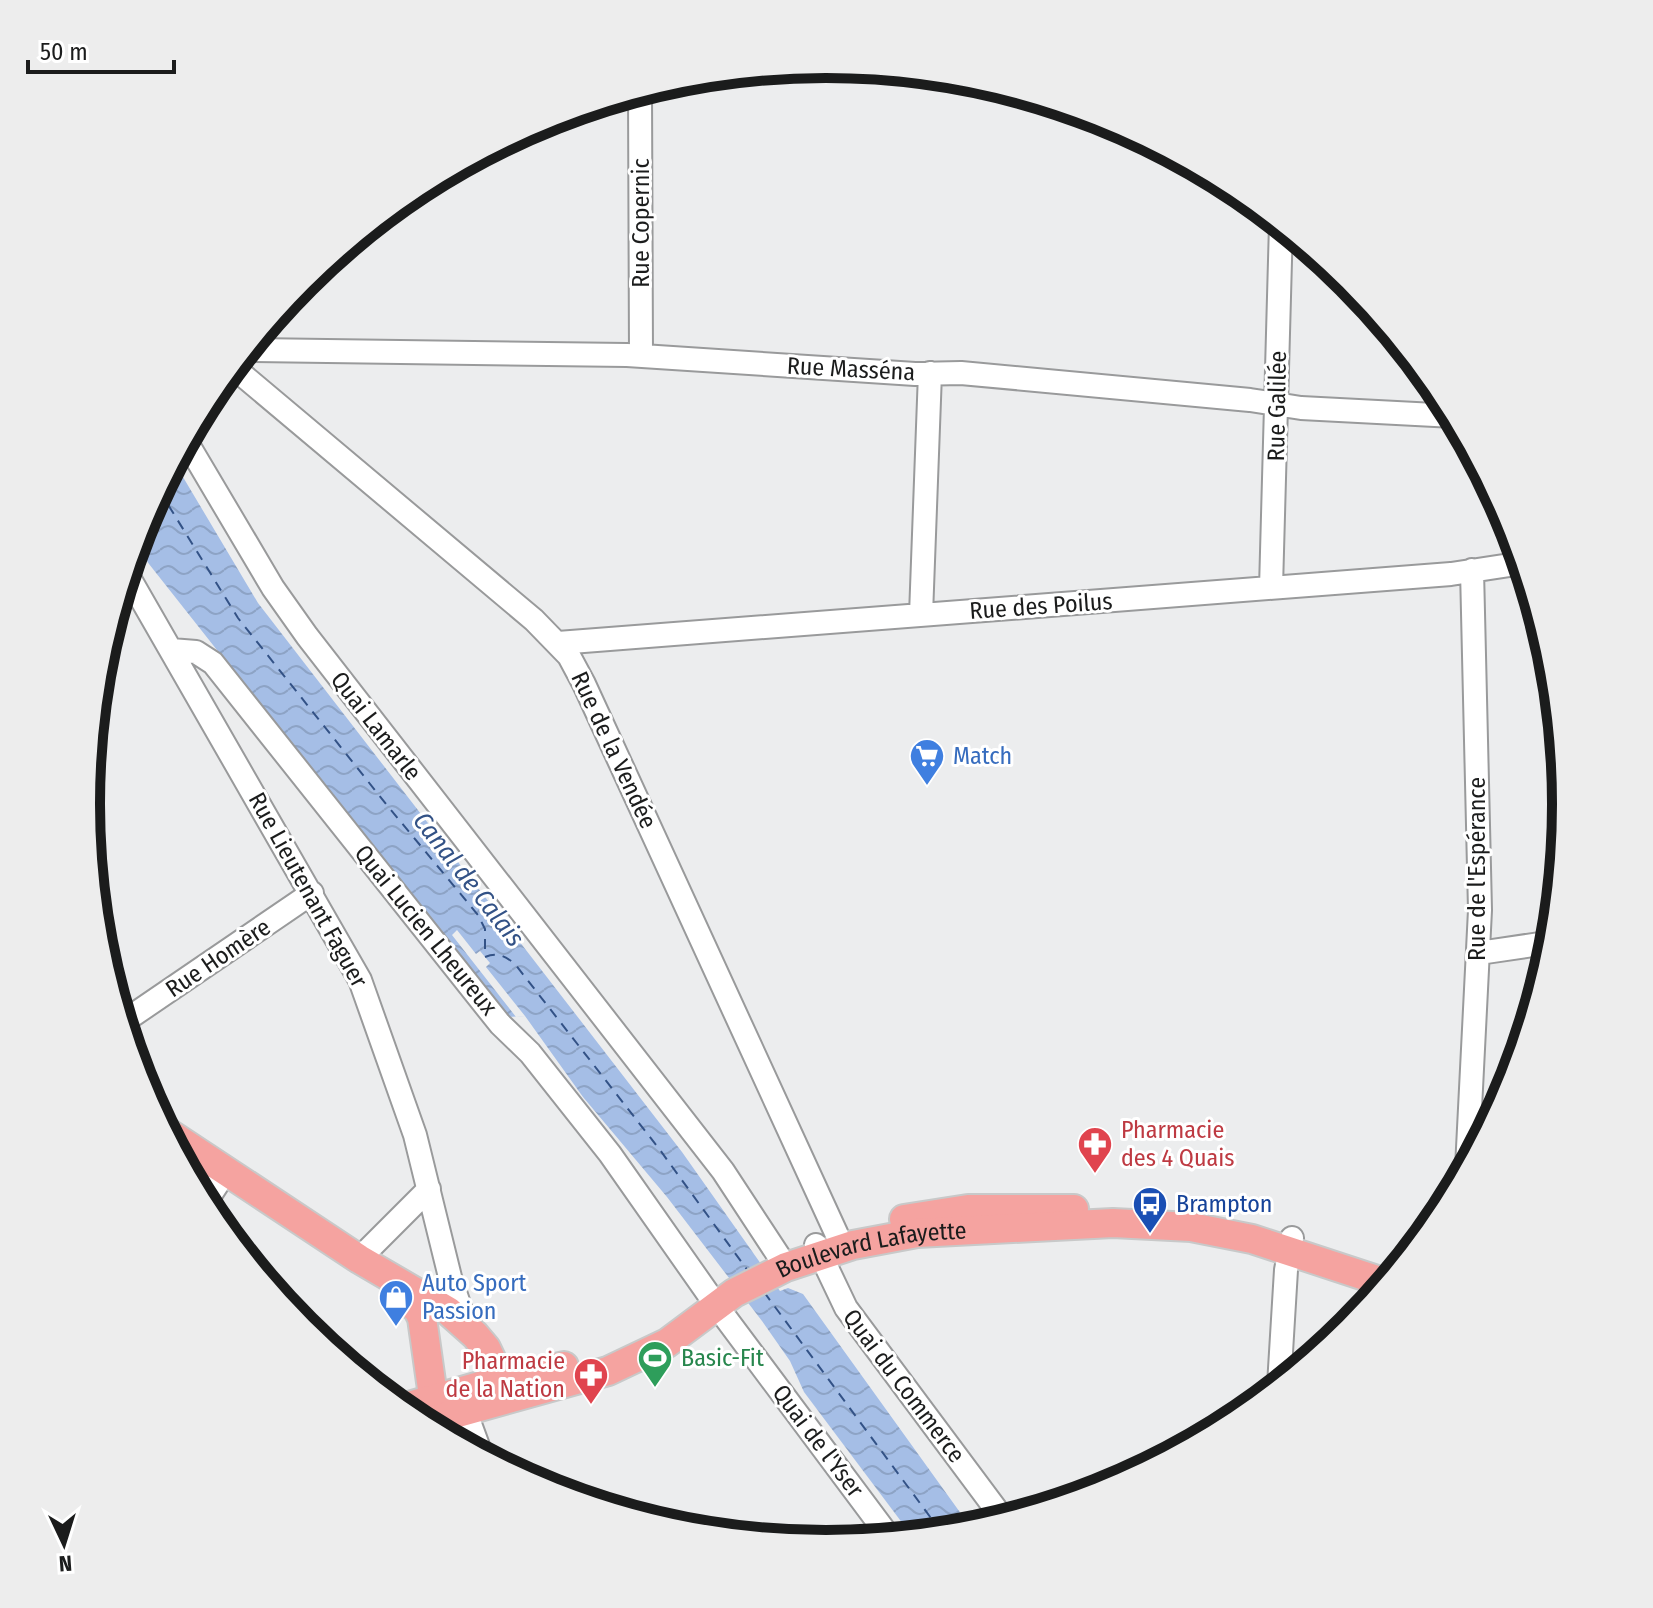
<svg xmlns="http://www.w3.org/2000/svg" width="1653" height="1608" viewBox="0 0 1653 1608" font-family="'Fira Sans Condensed',sans-serif">
  <defs>
    <pattern id="water-waves" width="16" height="10" patternUnits="userSpaceOnUse" patternTransform="scale(2)"><rect width="16" height="10" fill="#a5bee6"/><path d="M0 5q4-4 8 0t8 0" fill="none" stroke="#8da3c5"/></pattern>
  </defs>
  <rect width="100%" height="100%" fill="#ecedee"/>
  <path fill="url(#water-waves)" d="M174,462L258,603L682,1152L780,1291L788,1288L803,1294L972,1529L912,1536L804,1392L790,1361L762,1321L667,1197L583,1097L525,1016L507,1017L149,564L136,545L143,520Z"/>
  <path fill="#ecedee" d="M457,930L476,954L480,951L490,963L486,967L525,1016L516,1017L452,935Z"/>
  <g fill="none" stroke-linecap="round" stroke-linejoin="round">
    <path stroke="#335286" stroke-width="2" stroke-dasharray="10 8" stroke-linecap="butt" d="M159,490L238,618L386,804L478,915L485,929V957C498,952 505,956 515,964L660,1150L748,1271
      M764,1292L942,1533"/>
    <g stroke="#999a9b" stroke-width="26">
      <path id="minor" d="M640,91L641,355
        M246,350L627,355L915,374L961,373L1250,400L1301,408L1454,416
        M233,367L534,620L569,656L584,684L843,1248
        M186,441L273,588L307,636L723,1171L786,1267
        M127,574L360,980L415,1135L450,1277L462,1313L468,1325
        M1271,588L1281,224
        M921,615L930,373
        M558,643L1451,574L1523,563
        M171,650L196,652L213,663L500,1024L530,1053L610,1154L716,1305L890,1538
        M1479,953L1553,942
        M123,1022L312,893
        M1467,1168L1480,910L1472,570
        M205,1203L226,1171
        M816,1245L846,1308L1004,1520
        M359,1259L429,1189
        M1279,1385L1286,1270L1292,1238
        M455,1398L463,1405L481,1454
        M449,1416L459,1443"/>
    </g>
    <g stroke="#c8c9c9" stroke-width="32">
      <g id="major">
        <path d="M167,1132L359,1259L448,1311L475,1335L486,1348L501,1380"/>
        <path d="M904,1219L968,1209H1074"/>
        <path d="M397,1290L418,1310L422,1318L432,1389L435,1398L446,1413"/>
        <path d="M402,1408L501,1380L564,1366"/>
        <path id="s1" d="M422,1423L608,1371L667,1343L734,1293L786,1267L853,1245L917,1233L1113,1223L1191,1227L1252,1239L1386,1283"/>
      </g>
    </g>
    <use href="#minor" stroke="#fff" stroke-width="22"/>
    <use href="#major" stroke="#f5a3a0" stroke-width="28"/>
  </g>
  <defs>
    <g id="supermarket-pin" transform="scale(1.8)"><path d="M0 17L-7.5 6A9.5 9.5 0 1 1 7.5 6Z" fill="#3f7fe0" stroke="#fff"/><path d="M-6-5.5h2.5l.6 2H6L4.5 2H-2.5L-4.4-4H-6ZM-1.5 3.2a1.3 1.3 0 1 0 .1 0ZM3 3.2a1.3 1.3 0 1 0 .1 0Z" fill="#fff"/></g>
    <g id="pharmacy-pin" transform="scale(1.8)"><path d="M0 17L-7.5 6A9.5 9.5 0 1 1 7.5 6Z" fill="#e0444e" stroke="#fff"/><path d="M-2-6h4v4h4v4h-4v4h-4v-4h-4v-4h4Z" fill="#fff"/></g>
    <g id="bus-pin" transform="scale(1.8)"><path d="M0 17L-7.5 6A9.5 9.5 0 1 1 7.5 6Z" fill="#1a4fb4" stroke="#fff"/><path d="M-5-6H5V4H4V6H2V4H-2V6H-4V4H-5ZM-3.5-4V0h7V-4ZM-3.5 1.2v1.5H-2V1.2ZM2 1.2v1.5H3.5V1.2Z" fill="#fff"/></g>
    <g id="shop-pin" transform="scale(1.8)"><path d="M0 17L-7.5 6A9.5 9.5 0 1 1 7.5 6Z" fill="#3f7fe0" stroke="#fff"/><path d="M-5-2.5h2.3a2.7 3.5 0 0 1 5.4 0H5L5.5 6h-11ZM-1.5-2.5h3a1.5 2.3 0 0 0-3 0Z" fill="#fff"/></g>
    <g id="stadium-pin" transform="scale(1.8)"><path d="M0 17L-7.5 6A9.5 9.5 0 1 1 7.5 6Z" fill="#2e9e5b" stroke="#fff"/><path d="M0-5a6.5 5 0 1 0 0 10a6.5 5 0 1 0 0-10ZM-3.5-1.8h7v3.6h-7Z" fill="#fff"/></g>
  </defs>
  <g fill-rule="evenodd">
    <use href="#supermarket-pin" x="927" y="756"/>
    <use href="#pharmacy-pin" x="1095" y="1144"/>
    <use href="#bus-pin" x="1150" y="1204"/>
    <use href="#shop-pin" x="396" y="1297"/>
    <use href="#stadium-pin" x="655" y="1358"/>
    <use href="#pharmacy-pin" x="591" y="1375"/>
  </g>
  <g text-anchor="middle" stroke-width="6" stroke-linejoin="round" paint-order="stroke">
    <g font-size="24" fill="#1b1c1c" stroke="#fff">
      <text transform="translate(641 223) rotate(-90)" y="8">Rue Copernic</text>
      <text transform="translate(851 369) rotate(3)" y="8">Rue Masséna</text>
      <text transform="translate(1277 406) rotate(-89)" y="8">Rue Galilée</text>
      <text transform="translate(1041 606) rotate(-4)" y="8">Rue des Poilus</text>
      <text transform="translate(376 726) rotate(52)" y="8">Quai Lamarle</text>
      <text transform="translate(614 750) rotate(65)" y="8">Rue de la Vendée</text>
      <text transform="translate(1477 869) rotate(-90)" y="8">Rue de l'Espérance</text>
      <text transform="translate(308 890) rotate(61)" y="8">Rue Lieutenant Faguer</text>
      <text transform="translate(426 930) rotate(51)" y="8">Quai Lucien Lheureux</text>
      <text transform="translate(218 958) rotate(-34)" y="8">Rue Homère</text>
      <text dy="8" stroke="none"><textPath href="#s1" startOffset="488">Boulevard Lafayette</textPath></text>
      <text transform="translate(904 1386) rotate(53)" y="8">Quai du Commerce</text>
      <text transform="translate(818 1441) rotate(53)" y="8">Quai de l'Yser</text>
    </g>
    <g font-size="24" fill="#366cbe" stroke="#fff" text-anchor="start">
      <text x="953" y="764">Match</text>
      <text x="422" y="1291">Auto Sport<tspan x="422" dy="28">Passion</tspan></text>
    </g>
    <g font-size="24" fill="#be3a42" stroke="#fff" text-anchor="start">
      <text x="1121" y="1138">Pharmacie<tspan x="1121" dy="28">des 4 Quais</tspan></text>
      <text x="565" y="1369" text-anchor="end">Pharmacie<tspan x="565" dy="28">de la Nation</tspan></text>
    </g>
    <g font-size="24" fill="#164399" stroke="#fff" text-anchor="start">
      <text x="1176" y="1212">Brampton</text>
    </g>
    <g font-size="24" fill="#27864d" stroke="#fff" text-anchor="start">
      <text x="681" y="1366">Basic-Fit</text>
    </g>
    <g font-size="26" font-style="italic" fill="#335286" stroke="#fff">
      <text transform="translate(469 879) rotate(52)" y="9">Canal de Calais</text>
    </g>
  </g>
  <path d="M0 0H1653V1608H0ZM100 804a726 726 0 1 1 1452 0a726 726 0 1 1-1452 0Z" fill="#ededed" fill-rule="evenodd"/>
  <path fill="none" stroke="#1b1c1c" stroke-width="10" d="M100 804a726 726 0 1 1 1452 0a726 726 0 1 1-1452 0Z"/>
  <g transform="translate(64 1544) rotate(176)" stroke="#ffffff" stroke-width="6" paint-order="stroke">
  <path d="M0-6L14 30L0 20L-14 30Z" fill="#1b1c1c"/>
  <text y="-12" font-size="22" font-weight="bold" text-anchor="middle" fill="#1b1c1c">N</text>
  </g>
  <path d="M28 60v12h146v-12" fill="none" stroke="#1b1c1c" stroke-width="4"/>
  <text x="40" y="60" font-size="24" fill="#1b1c1c" stroke="#ffffff" stroke-width="6" paint-order="stroke">50 m</text>
</svg>
